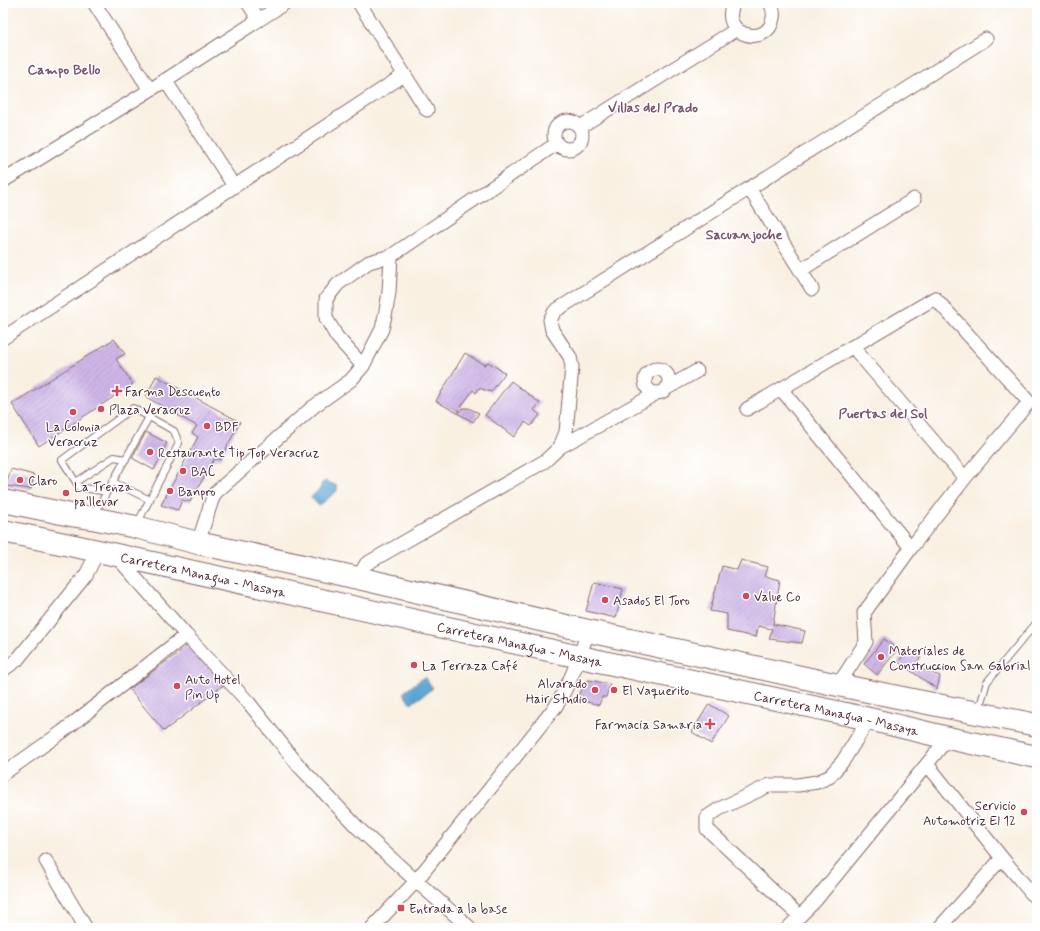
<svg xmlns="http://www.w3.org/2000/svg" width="1040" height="931" viewBox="0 0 1040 931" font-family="Mynerve,sans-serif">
  <defs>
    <pattern id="building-hatch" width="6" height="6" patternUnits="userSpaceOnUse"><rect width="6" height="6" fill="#cfb6e8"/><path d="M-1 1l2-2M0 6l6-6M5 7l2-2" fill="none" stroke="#b39cc7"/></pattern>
  </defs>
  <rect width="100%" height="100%" fill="#fff"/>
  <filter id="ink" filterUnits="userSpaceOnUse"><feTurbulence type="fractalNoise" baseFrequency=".025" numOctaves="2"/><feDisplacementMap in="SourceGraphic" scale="8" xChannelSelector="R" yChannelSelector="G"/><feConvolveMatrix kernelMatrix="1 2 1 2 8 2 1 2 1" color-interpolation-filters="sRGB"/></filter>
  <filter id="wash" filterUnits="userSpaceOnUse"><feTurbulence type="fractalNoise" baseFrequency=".012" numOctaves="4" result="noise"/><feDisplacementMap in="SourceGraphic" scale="16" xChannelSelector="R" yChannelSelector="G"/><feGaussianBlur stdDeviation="0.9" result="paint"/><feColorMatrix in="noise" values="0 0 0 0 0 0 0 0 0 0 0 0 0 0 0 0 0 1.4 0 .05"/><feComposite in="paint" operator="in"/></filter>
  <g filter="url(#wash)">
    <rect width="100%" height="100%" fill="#f9f0e2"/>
    <path fill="#59a4d1" stroke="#52627e" d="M326,481L337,486V491L319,506L311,497L320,489L322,483Z
      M424,677L433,688L411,704L403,693Z"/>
    <g id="blocks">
      <path fill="url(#building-hatch)" d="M114,339L125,354L116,359L133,384L39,446L12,404Z
        M465,353L484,365L488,362L505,373L491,392L479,388L476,393L473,390L458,411L460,412L463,408H468L479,413L473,422L436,401Z
        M156,376L240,422L220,460L214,459L190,502L182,500L178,510L161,505L198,437L192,433L197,426L146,397Z
        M511,381L540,403L534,410L540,415L531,426L525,422L514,437L485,415Z
        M146,432L167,443L154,470L132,458Z
        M11,469L34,475L31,489L6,486Z
        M741,560L768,567L765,576L780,580L773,624L805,631L802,643L769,639L772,629L758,626L756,637L727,631V614L710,611L722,566L737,570Z
        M594,582L623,589L616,618L586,611Z
        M884,639L898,649L877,675L864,664Z
        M190,644L226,683L164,731L129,689Z
        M908,650L921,657L913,666L940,676L937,689L898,662Z
        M588,680L610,684L606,697H602L599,705L584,701L578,695Z
        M709,704L729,716L711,744L692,732Z"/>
    </g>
  </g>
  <g filter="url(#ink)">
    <use href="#blocks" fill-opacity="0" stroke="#87686b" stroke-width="1"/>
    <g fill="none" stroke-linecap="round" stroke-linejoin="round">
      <g stroke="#87686b" stroke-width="8">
        <path id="lane" d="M76,482L114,457L126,459
          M113,482L150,500
          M107,492L149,417
          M94,514L107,492L79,487L62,460L133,408L174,431L179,443L137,524
          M979,709L987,682L1037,622"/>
      </g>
      <g stroke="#87686b" stroke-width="15">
        <path id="street" d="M94,3L150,90
          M248,3L259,20
          M359,3L427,110
          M734,3C717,34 768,50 773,18C774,13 773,8 770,3
          M165,80L234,186
          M554 135a14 14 0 1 1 28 0a14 14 0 1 1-28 0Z
          M580,127L737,29
          M3,181L150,90L285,3
          M749,188L812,289
          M801,270L914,199
          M3,338L404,75
          M853,347L965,478
          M363,366L337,337L326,318V299L338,284L369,262L391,256L556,144
          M645 381a12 12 0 1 1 24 0a12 12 0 1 1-24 0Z
          M667,388L697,371
          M781,389L911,548
          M747,409L935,298L1029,402L965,478L911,548L864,613L866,642L838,685
          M560,447L657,393
          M198,543L212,500L215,493L313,407L351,380L363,366L382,329L386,311L389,292L391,256
          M116,556L186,635L249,703L299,766L358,828L416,881L470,928
          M358,578L366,564L545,461L560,447L566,432L572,367L570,357L552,330L550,320L555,311L986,39
          M3,670L17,660L86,575L98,551
          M927,764L1002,858L1037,900
          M3,774L62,732L186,635
          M46,861L86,928
          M793,910L707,829V817L719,809L770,785H798L817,782L829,777L843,761L869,719
          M372,928L416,881L556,706C570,683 580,657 588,631
          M788,928L815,901L927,764L948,738
          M939,928L1002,858"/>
      </g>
      <g stroke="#87686b" stroke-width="24">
        <g id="highway">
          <path d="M3,501L71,515L92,518L136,527L198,543L358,578L588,631L838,685L1037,725"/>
          <path id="s1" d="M3,531L98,551L580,657L869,719L948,738L1037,757"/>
        </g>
      </g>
      <use href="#lane" stroke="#fff" stroke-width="6"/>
      <use href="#street" stroke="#fff" stroke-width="13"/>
      <use href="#highway" stroke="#fff" stroke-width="22"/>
    </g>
  </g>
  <g fill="#d1495b" stroke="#fff" stroke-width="1.5">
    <path d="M115 385h4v4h4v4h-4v4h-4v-4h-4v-4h4z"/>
    <circle cx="101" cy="409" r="4"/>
    <circle cx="73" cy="412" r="4"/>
    <circle cx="207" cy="426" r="4"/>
    <circle cx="150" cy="452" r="4"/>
    <circle cx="183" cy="471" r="4"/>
    <circle cx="20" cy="480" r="4"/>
    <circle cx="170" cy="491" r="4"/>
    <circle cx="66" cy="493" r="4"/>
    <circle cx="746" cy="596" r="4"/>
    <circle cx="605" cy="600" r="4"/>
    <circle cx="881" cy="657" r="4"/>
    <circle cx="414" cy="665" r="4"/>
    <circle cx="177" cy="686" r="4"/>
    <circle cx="595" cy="690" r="4"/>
    <circle cx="614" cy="690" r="4"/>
    <path d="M708 718h4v4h4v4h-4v4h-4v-4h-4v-4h4z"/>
    <circle cx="1024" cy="812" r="4"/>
    <rect x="397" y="904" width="8" height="8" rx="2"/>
  </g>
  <g text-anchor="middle" stroke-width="3" stroke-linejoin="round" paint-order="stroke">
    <g font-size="13" fill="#4a1f2b" stroke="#fff" text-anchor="start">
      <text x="125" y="396">Farma Descuento</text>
      <text x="109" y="414">Plaza Veracruz</text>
      <text x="73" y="431" text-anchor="middle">La Colonia<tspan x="73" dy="15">Veracruz</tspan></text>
      <text x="215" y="431">BDF</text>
      <text x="158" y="457">Restaurante Tip Top Veracruz</text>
      <text x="191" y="476">BAC</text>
      <text x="28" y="485">Claro</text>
      <text x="74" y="491">La Trenza<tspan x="74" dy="15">pa'llevar</tspan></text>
      <text x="178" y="496">Banpro</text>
      <text x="754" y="601">Value Co</text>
      <text x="613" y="605">Asados El Toro</text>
      <text x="889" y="655">Materiales de<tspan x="889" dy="15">Construccion San Gabrial</tspan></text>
      <text x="422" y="670">La Terraza Café</text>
      <text x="185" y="684">Auto Hotel<tspan x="185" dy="15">Pin Up</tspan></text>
      <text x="587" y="688" text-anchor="end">Alvarado<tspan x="587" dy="15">Hair Studio</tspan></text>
      <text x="622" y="695">El Vaquerito</text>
      <text x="702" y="729" text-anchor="end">Farmacia Samaria</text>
      <text x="1016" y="810" text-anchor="end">Servicio<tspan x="1016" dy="15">Automotriz El 12</tspan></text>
      <text x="409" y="913">Entrada a la base</text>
    </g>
    <g font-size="13" fill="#4a1f2b" stroke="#fff">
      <text dy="5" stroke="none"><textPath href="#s1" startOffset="205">Carretera Managua - Masaya</textPath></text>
      <text dy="5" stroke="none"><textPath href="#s1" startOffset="529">Carretera Managua - Masaya</textPath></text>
      <text dy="5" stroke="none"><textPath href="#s1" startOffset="853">Carretera Managua - Masaya</textPath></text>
    </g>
    <g font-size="14" font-weight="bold" fill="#79546d" stroke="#fff">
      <text x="64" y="74">Campo Bello</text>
      <text x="653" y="112">Villas del Prado</text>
      <text x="744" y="239">Sacuanjoche</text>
      <text x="883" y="418">Puertas del Sol</text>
    </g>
  </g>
  <rect width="1040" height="931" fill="none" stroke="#fff" stroke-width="16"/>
</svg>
